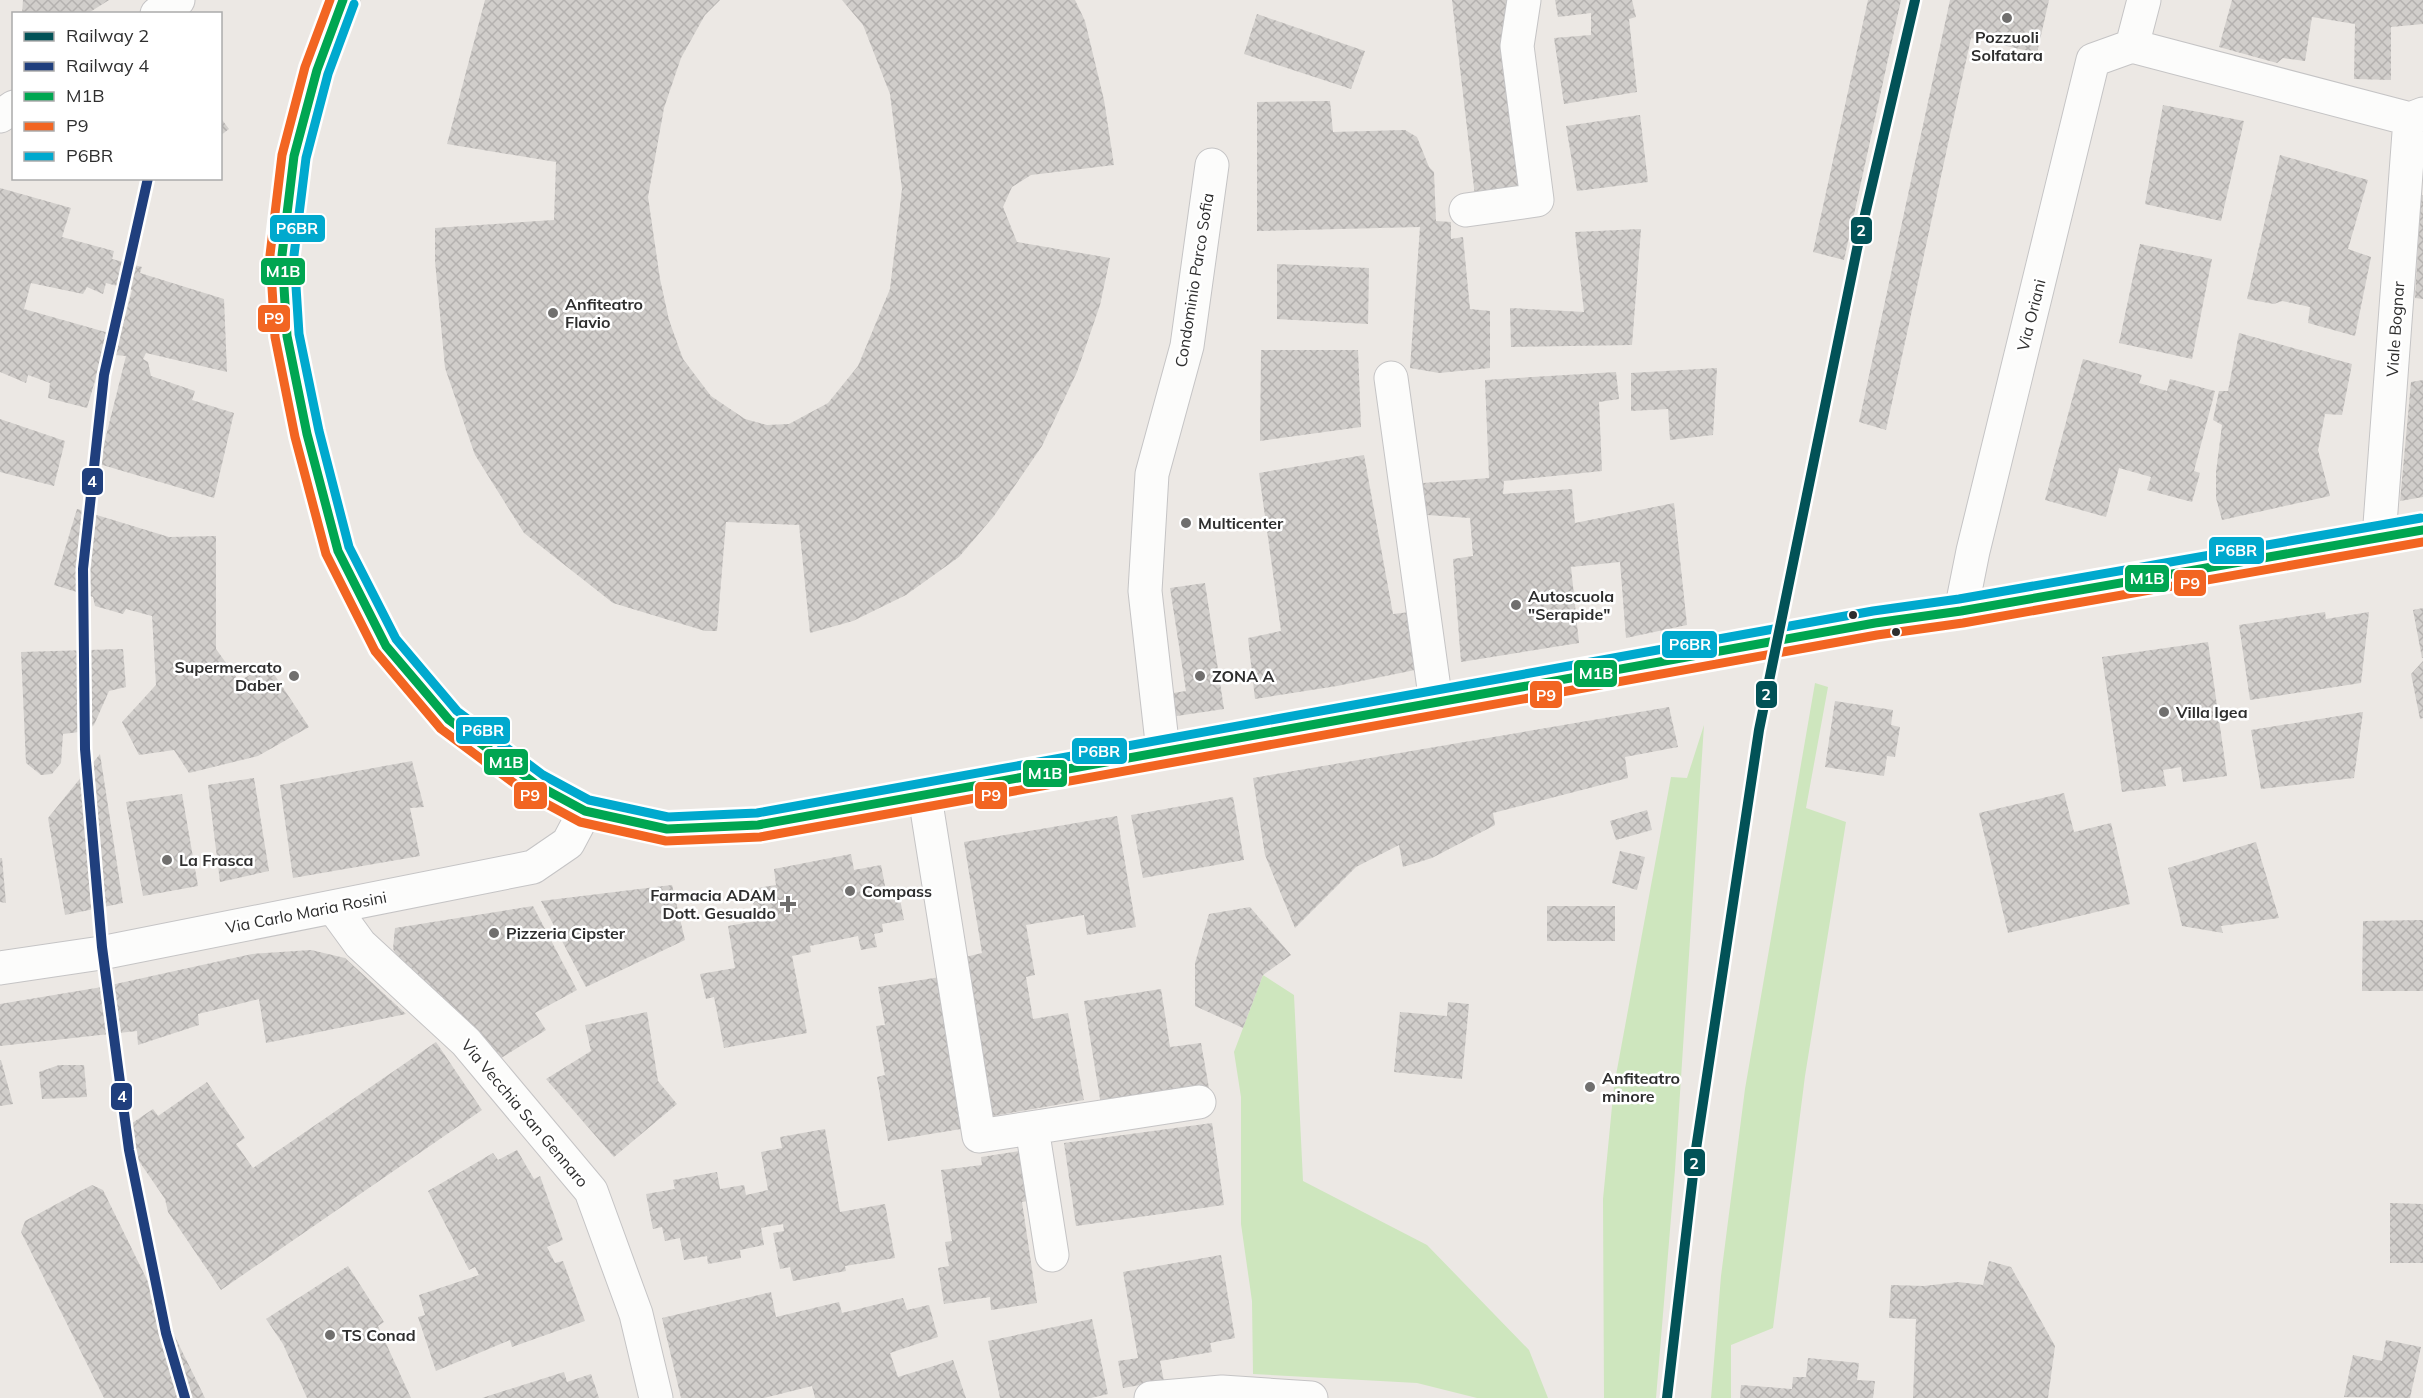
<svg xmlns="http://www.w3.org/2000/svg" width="2423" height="1398" viewBox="0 0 2423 1398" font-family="Mulish,sans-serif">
  <defs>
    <pattern id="building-cross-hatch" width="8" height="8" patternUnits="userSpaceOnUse" patternTransform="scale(1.5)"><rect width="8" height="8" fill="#d1cecb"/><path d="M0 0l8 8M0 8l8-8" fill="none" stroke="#b4b1af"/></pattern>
  </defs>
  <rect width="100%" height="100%" fill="#ece8e4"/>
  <path fill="#cee6be" d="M1815,683L1828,687L1806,808L1846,822L1805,1076L1773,1328L1731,1345V1398H1711L1721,1276L1745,1089Z
    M1704,725L1675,1170L1656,1398H1604L1603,1199L1614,1086L1671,777L1687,778Z
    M1263,975L1294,995L1303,1181L1427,1245L1529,1350L1548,1398H1477L1417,1383L1253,1374L1252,1301L1241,1224V1097L1234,1052Z"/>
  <path fill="url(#building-cross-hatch)" d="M23,0H109L87,14H22Z
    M485,0H720L705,15L681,58L664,108L648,197L660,279L669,320L683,359L711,396L745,419L767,425L789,424L828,403L858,366L890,289L902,189L890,94L863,25L842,0H1075L1085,21L1104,100L1114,165L1031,175L1012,187L1003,207L1017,242L1110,258L1100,305L1077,372L1042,446L994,516L959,557L906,595L853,621L810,633L799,525L726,522L717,631H705L613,603L524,533L475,455L445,368L435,261V228L554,220L556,162L447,144Z
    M1452,0H1514L1530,197L1476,205Z
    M1555,0H1632L1636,17L1629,19L1637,92L1564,104L1554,38L1591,35V13L1558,17Z
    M1868,0H1901L1844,260L1813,252Z
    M1950,0H2049L2037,53L1971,38L1886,430L1859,422Z
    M2232,0H2423V24L2391,27V80L2354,79L2355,24L2312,17L2305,61L2283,58L2277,63L2219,47Z
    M1257,14L1365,51L1351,89L1244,54Z
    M1330,101L1333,132L1405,130L1417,137L1429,167L1434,172L1436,221L1451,222V239L1463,237L1470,309L1490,311V368L1439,373L1410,368L1420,227L1257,231V102Z
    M2163,105L2244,121L2221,221L2145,204Z
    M1640,115L1648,182L1577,191L1566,126Z
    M220,117L229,129L220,136Z
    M2280,155L2368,180L2348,249L2371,257L2355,336L2308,323L2310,307L2282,301L2274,304L2247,299Z
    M0,188L71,208L62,237L114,251L112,259L142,267L140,273L224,299L227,372L146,353L143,359L148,362L151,376L195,391L192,400L234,413L214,498L99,464L126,356L115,355L132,290L106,283L103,294L87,287L83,294L31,283L24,309L109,333L87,408L48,398L50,383L28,375L26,383L0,372Z
    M2421,195H2423V299L2415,298Z
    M1641,229L1632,345L1511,347L1510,308L1584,312L1575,232Z
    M2140,244L2212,259L2192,359L2119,343Z
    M1277,264L1369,268L1368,324L1277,319Z
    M2239,333L2352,364L2342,415L2325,414L2318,450L2330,496L2222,520L2216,498V472L2222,425L2213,420L2219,391H2228Z
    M1261,350H1358L1361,427L1260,441Z
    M2083,359L2142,375L2139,383L2167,391L2170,379L2215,391L2194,471L2200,473L2192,502L2147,490L2151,477L2119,468L2106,517L2045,500Z
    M1717,368L1713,435L1670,440L1668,409L1631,411V373Z
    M1616,372L1619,399L1599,402L1602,471L1504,481L1503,494L1572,489L1575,523L1674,503L1687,625L1626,638L1620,562L1571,567L1579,643L1461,662L1453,559L1473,556L1470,518L1413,514L1410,484L1489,478L1485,380Z
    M2423,380V497L2400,501L2411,382Z
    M0,419L65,441L54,486L0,472Z
    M1364,455L1393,614L1410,612L1420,669L1337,686L1255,699L1248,638L1281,631L1259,473Z
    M77,509L169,537L216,536V649L239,681L268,665L309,727L258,756L189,773L174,750L139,755L122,722L156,685L152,616L126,609L123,614L95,606L93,597L54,585Z
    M1205,583L1224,709L1170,717L1167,694L1186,691L1170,588Z
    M2423,608V658H2422L2413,610Z
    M2325,612L2326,619L2369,612L2361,683L2250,700L2239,625Z
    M2208,642L2227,776L2183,782L2181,767L2163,770L2166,786L2122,792L2102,657Z
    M123,649L126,687L109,691L94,725L87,731L63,734L61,763L52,774L41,775L26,763L21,652Z
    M2423,661V718L2420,719L2411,674Z
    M1835,701L1893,710L1891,725L1900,727L1895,757L1887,756L1884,776L1825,767Z
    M1669,707L1678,747L1625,757L1628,778L1493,813L1495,825L1432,858L1403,867L1399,845L1356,867L1295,928L1265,855L1253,778Z
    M2363,712L2354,778L2261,789L2251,730Z
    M100,754L123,903L65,915L48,818Z
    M412,761L424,807L410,808L420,856L293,878L280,785Z
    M254,778L269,871L220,882L208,785Z
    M2064,793L2074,832L2111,823L2130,904L2008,933L1979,813Z
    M182,794L198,886L143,896L126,802Z
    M1233,797L1244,860L1143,878L1131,815Z
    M1647,810L1652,830L1616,840L1610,821Z
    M1117,816L1136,927L1087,935L1084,915L1026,925L1035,975L1026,977L1033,1019L1068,1013L1084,1100L993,1116L965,957L982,953L964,842Z
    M2256,842L2279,918L2221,926L2223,933L2182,926L2168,868Z
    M1620,851L1645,857L1637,890L1612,883Z
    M851,854L854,870L881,865L887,896L899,894L904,920L882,924L883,932L874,934L877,947L861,950L858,936L810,946L811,952L792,956L807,1033L724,1048L714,997L706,999L700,974L735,968L728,926L756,921L751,889L776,885L774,869Z
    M0,858H2L6,903L0,902Z
    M672,885L685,940L586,987L541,901Z
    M533,906L577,990L535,1013L546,1030L498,1060L400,961L393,949L395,928Z
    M1547,906H1615V941H1547Z
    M1250,907L1291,955L1263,975L1243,1028L1195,1006V963L1209,914Z
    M2423,920V991H2362L2363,921Z
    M311,950L345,958L406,1014L266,1043L259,999L198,1014L199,1025L138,1045L137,1031L0,1046V1004L102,987L252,954Z
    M940,977L967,1128L888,1141L877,1077L885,1075L876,1026L885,1025L878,987Z
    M1161,989L1170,1047L1201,1043L1209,1088L1101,1105L1084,1001Z
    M1448,1002L1469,1004L1462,1079L1394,1072L1400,1012L1447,1016Z
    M647,1012L658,1081L677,1104L614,1157L546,1079L591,1051L585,1025Z
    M436,1042L482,1110L221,1290L168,1212L165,1199L119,1132L153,1109L158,1116L207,1082L245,1138L236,1144L253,1168Z
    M0,1060H1L13,1104L0,1106Z
    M59,1065H84L87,1097L42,1099L39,1072Z
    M1212,1123L1224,1205L1076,1226L1064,1143Z
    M825,1129L840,1212L885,1204L895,1258L845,1266L846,1271L793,1281L790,1267L780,1269L773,1233L784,1231L783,1224L761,1228L764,1245L740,1250L741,1258L708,1264L707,1256L684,1260L680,1238L665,1241L662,1227L653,1229L646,1194L675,1189L673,1180L717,1172L720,1189L744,1185L746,1195L768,1190L761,1152L782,1148L780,1137Z
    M517,1150L534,1179L540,1176L563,1240L547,1247L555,1263L563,1261L585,1321L512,1347L510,1340L436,1371L418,1317L425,1315L419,1295L479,1275L475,1267L469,1270L428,1191L493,1153L498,1160Z
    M1020,1151L1028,1201L1022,1202L1037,1303L991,1310L990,1297L944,1304L938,1268L949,1266L945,1242L952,1241L941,1170L982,1165L981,1157Z
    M92,1185L103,1190L205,1398H104L21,1232L25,1221Z
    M2390,1203L2423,1204V1263H2390Z
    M1221,1255L1235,1338L1210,1343L1212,1352L1160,1361L1164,1381L1123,1388L1118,1361L1138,1358L1123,1272Z
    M1989,1261L2011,1267L2055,1346L2048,1398H1913L1916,1319L1889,1318L1891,1285L1924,1286L1958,1282L1983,1285Z
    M348,1266L384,1322L378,1326L411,1398H307L283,1344L266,1319Z
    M771,1292L776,1317L839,1302L842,1313L903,1298L907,1310L929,1305L938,1337L890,1353L898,1377L953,1360L966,1398H815L812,1386L764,1398H681L662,1318Z
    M1092,1319L1108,1394L1091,1398H1000L988,1341Z
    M2386,1340L2421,1347L2410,1398L2344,1397L2353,1355L2382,1361Z
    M1808,1358L1859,1363L1857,1380L1875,1381L1873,1398H1740L1741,1385L1792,1389L1793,1377H1806Z
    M564,1372L567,1382L591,1374L599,1398H482Z"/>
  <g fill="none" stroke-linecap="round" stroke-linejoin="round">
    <g stroke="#c5c4c5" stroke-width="35">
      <path id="minor" d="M157,14L178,0
        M2132,46L2410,119L2423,114
        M2132,46L2144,0
        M0,116L14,107
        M1466,210L1537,200L1517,46L1524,0
        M1391,378L1436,703
        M2379,538L2410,119
        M1961,611L1973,551L2093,60L2132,46
        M1163,751L1145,591L1152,474L1187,346L1212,165
        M925,797L979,1136L1199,1102
        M333,907L360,944L466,1042L591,1191L636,1314L656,1398
        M0,968L101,953L533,867L568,843L585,811
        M1032,1128L1052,1255
        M1151,1398L1222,1392L1311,1398"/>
    </g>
    <g stroke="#c6c5c4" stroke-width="35">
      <path id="major" d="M343,0L317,70L294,156L282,255L287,336L307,434L338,551L386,646L449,720L537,785L585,811L667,829L758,825L1875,623L1961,611L2423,530"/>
    </g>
    <use href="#minor" stroke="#fcfcfb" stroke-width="33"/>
    <use href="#major" stroke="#e8e4d6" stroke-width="33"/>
    <g stroke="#fff" stroke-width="14">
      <path id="bus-1" d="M343,0L317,70L294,156L282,255L287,336L307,434L338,551L386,646L449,720L537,785L585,811L667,829L758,825L1875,623L1961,611L2423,530"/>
    </g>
    <g stroke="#fff" stroke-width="14">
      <path id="bus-2" d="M330,0L305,67L282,155L270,255L275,337L295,437L326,554L375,651L441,729L530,795L580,822L666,841L760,837L1877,635L1963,623L2423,542"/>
    </g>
    <g stroke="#fff" stroke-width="14">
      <path id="bus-3" d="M354,4L328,74L306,158L294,255L299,334L319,431L349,547L396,639L457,711L543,775L589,800L668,817L757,813L1873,611L1959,599L2421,518"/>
    </g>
    <use href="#bus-1" stroke="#00a651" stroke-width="9"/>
    <use href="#bus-2" stroke="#f26522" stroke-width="9"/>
    <use href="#bus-3" stroke="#00a9ce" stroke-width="9"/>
    <g stroke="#fff" stroke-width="15">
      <path id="rail-1" d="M1667,1398L1696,1149L1759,730L1857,249L1915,0"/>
    </g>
    <g stroke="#fff" stroke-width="15">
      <path id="rail-2" d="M148,178L104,375L83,569L85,749L102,947L129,1150L166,1333L185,1398"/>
    </g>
    <use href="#rail-1" stroke="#025257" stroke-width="10"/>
    <use href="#rail-2" stroke="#203f7d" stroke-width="10"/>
  </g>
  <g fill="#706f6e" stroke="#fff" stroke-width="2">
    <circle cx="2007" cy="18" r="6"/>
    <circle cx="553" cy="313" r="6"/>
    <circle cx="1186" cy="523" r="6"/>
    <circle cx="1516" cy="605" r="6"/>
    <circle cx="294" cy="676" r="6"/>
    <circle cx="1200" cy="676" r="6"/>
    <circle cx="2164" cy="712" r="6"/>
    <circle cx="167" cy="860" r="6"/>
    <circle cx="850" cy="891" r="6"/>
    <path d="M785 895h6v6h6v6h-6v6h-6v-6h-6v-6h6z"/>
    <circle cx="494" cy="933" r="6"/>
    <circle cx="1590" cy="1087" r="6"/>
    <circle cx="330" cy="1335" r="6"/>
  </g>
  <g fill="#2e2e2e" stroke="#fff" stroke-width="2">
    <circle cx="1853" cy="615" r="5"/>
    <circle cx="1896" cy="632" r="5"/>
  </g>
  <g text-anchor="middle" stroke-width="5" stroke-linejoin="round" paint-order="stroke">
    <g font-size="16" font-weight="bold" fill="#2e2e2e" stroke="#fff" text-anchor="start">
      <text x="2007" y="43" text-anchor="middle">Pozzuoli<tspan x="2007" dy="18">Solfatara</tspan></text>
      <text x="565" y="310">Anfiteatro<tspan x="565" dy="18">Flavio</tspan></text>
      <text x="1198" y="529">Multicenter</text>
      <text x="1528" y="602">Autoscuola<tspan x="1528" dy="18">"Serapide"</tspan></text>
      <text x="282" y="673" text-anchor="end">Supermercato<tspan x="282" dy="18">Daber</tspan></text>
      <text x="1212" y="682">ZONA A</text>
      <text x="2176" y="718">Villa Igea</text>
      <text x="179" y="866">La Frasca</text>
      <text x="862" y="897">Compass</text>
      <text x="776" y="901" text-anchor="end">Farmacia ADAM<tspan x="776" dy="18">Dott. Gesualdo</tspan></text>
      <text x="506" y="939">Pizzeria Cipster</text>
      <text x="1602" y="1084">Anfiteatro<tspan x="1602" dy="18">minore</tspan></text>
      <text x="342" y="1341">TS Conad</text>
    </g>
    <g font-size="16" fill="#2e2e2e" stroke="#fff">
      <text transform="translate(1194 280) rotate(-81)" y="6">Condominio Parco Sofia</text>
      <text transform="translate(2031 315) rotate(-76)" y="6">Via Oriani</text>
      <text transform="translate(2395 329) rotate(-86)" y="6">Viale Bognar</text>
      <text transform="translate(306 912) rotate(-11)" y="6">Via Carlo Maria Rosini</text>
      <text transform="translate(525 1113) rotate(50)" y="6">Via Vecchia San Gennaro</text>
    </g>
  </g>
  <g stroke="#fff" stroke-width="2">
    <rect x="269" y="214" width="57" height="29" rx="6" fill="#00a9ce"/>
    <rect x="1850" y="216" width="23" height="29" rx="6" fill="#025257"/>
    <rect x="260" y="257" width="46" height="29" rx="6" fill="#00a651"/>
    <rect x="257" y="304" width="34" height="29" rx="6" fill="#f26522"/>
    <rect x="81" y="467" width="23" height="29" rx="6" fill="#203f7d"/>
    <rect x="2208" y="536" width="57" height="29" rx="6" fill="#00a9ce"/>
    <rect x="2124" y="564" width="46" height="29" rx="6" fill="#00a651"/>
    <rect x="2173" y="569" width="34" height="28" rx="6" fill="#f26522"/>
    <rect x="1661" y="630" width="57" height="29" rx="6" fill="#00a9ce"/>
    <rect x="1573" y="659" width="45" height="29" rx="6" fill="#00a651"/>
    <rect x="1755" y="680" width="23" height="29" rx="6" fill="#025257"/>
    <rect x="1529" y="680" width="34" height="29" rx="6" fill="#f26522"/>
    <rect x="455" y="716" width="56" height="29" rx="6" fill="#00a9ce"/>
    <rect x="1071" y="737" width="57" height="28" rx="6" fill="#00a9ce"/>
    <rect x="483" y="748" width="46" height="28" rx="6" fill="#00a651"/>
    <rect x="1022" y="759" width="46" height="29" rx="6" fill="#00a651"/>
    <rect x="974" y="781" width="34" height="29" rx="6" fill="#f26522"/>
    <rect x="513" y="781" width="35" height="29" rx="6" fill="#f26522"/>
    <rect x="110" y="1082" width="23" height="29" rx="6" fill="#203f7d"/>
    <rect x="1683" y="1148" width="23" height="29" rx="6" fill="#025257"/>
  </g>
  <g font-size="16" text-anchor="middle" font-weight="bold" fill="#fff">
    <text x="297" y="234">P6BR</text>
    <text x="1861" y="236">2</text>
    <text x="283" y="277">M1B</text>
    <text x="274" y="324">P9</text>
    <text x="92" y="487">4</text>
    <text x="2236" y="556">P6BR</text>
    <text x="2147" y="584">M1B</text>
    <text x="2190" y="589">P9</text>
    <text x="1690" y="650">P6BR</text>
    <text x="1596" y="679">M1B</text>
    <text x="1766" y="700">2</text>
    <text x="1546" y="701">P9</text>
    <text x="483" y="736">P6BR</text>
    <text x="1099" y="757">P6BR</text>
    <text x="506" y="768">M1B</text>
    <text x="1045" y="779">M1B</text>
    <text x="991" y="801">P9</text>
    <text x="530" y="801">P9</text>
    <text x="122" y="1102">4</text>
    <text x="1694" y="1169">2</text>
  </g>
  <rect x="12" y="12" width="210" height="168" fill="#ffffff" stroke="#ababab" stroke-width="1.5"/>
  <rect x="24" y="32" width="30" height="9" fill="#025257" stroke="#ababab" stroke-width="1.5"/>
  <text x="66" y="42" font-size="18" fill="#2e2e2e">Railway 2</text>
  <rect x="24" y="62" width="30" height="9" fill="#203f7d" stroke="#ababab" stroke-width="1.5"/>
  <text x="66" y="72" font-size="18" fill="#2e2e2e">Railway 4</text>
  <rect x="24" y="92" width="30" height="9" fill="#00a651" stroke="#ababab" stroke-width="1.5"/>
  <text x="66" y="102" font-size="18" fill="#2e2e2e">M1B</text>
  <rect x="24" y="122" width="30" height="9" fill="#f26522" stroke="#ababab" stroke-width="1.5"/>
  <text x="66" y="132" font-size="18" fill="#2e2e2e">P9</text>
  <rect x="24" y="152" width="30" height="9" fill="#00a9ce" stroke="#ababab" stroke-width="1.5"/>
  <text x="66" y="162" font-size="18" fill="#2e2e2e">P6BR</text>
</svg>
